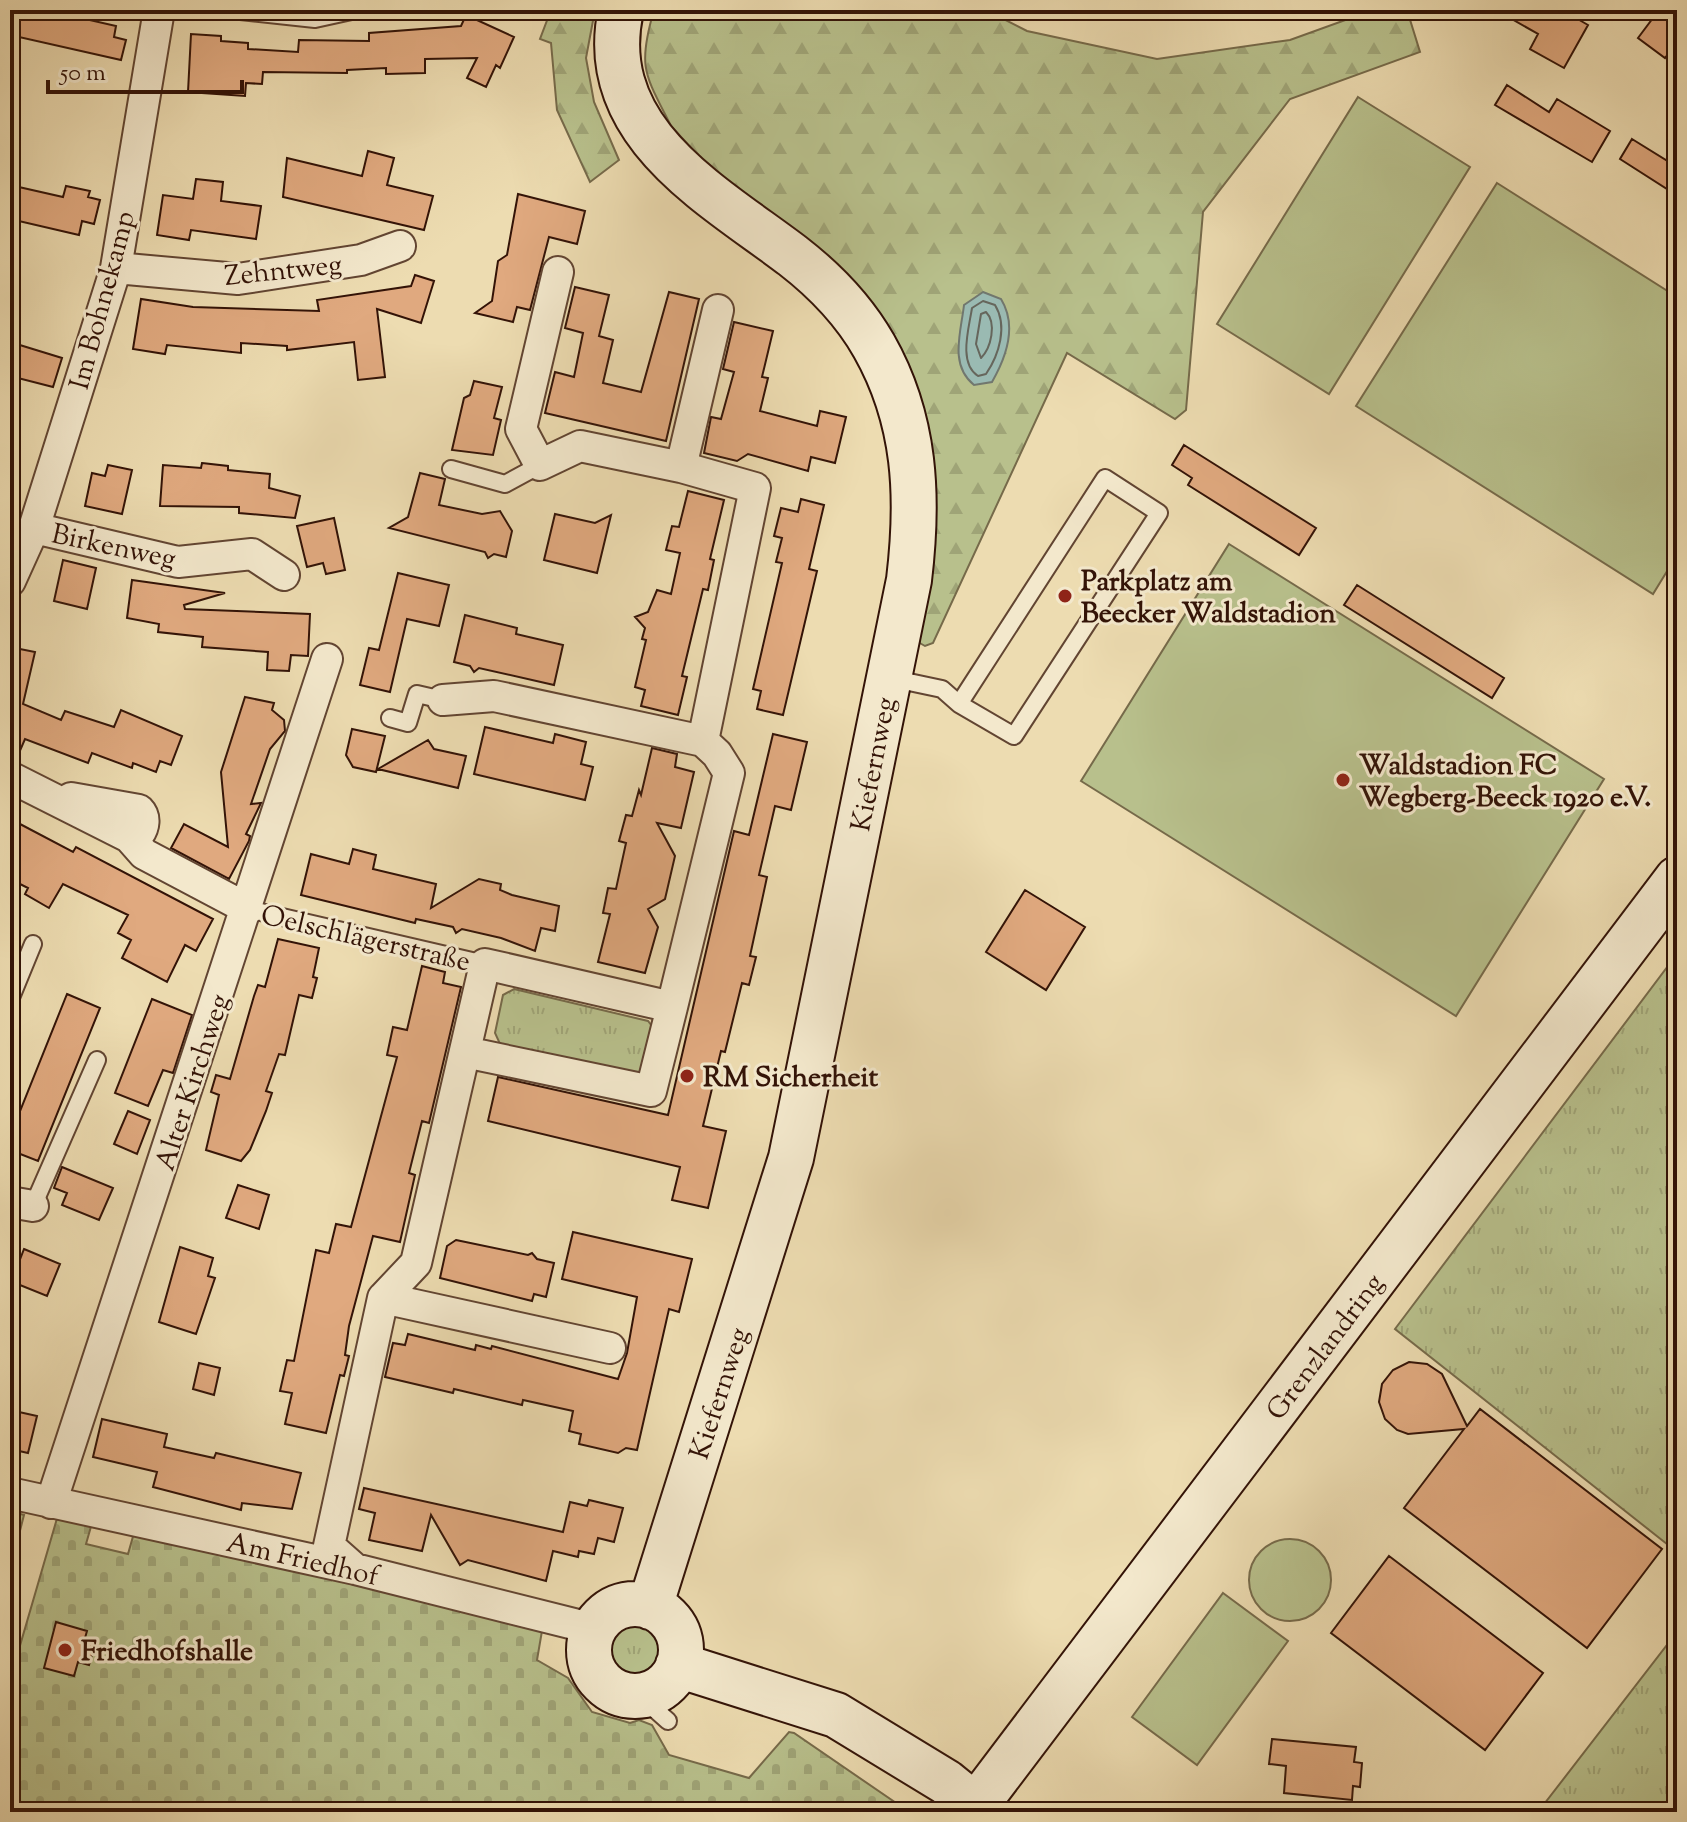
<svg xmlns="http://www.w3.org/2000/svg" width="1687" height="1822" viewBox="0 0 1687 1822" font-family="'Sorts Mill Goudy',serif">
  <defs>
    <pattern id="grass-tufts" width="24" height="20" patternUnits="userSpaceOnUse" patternTransform="scale(2)"><rect width="24" height="20" fill="#b8c08c"/><path d="M3 7l-1-3M5 7V3M7 7l1-3M15 17l-1-3M17 17v-4M19 17l1-3" fill="none" stroke="#9fa477"/></pattern>
    <pattern id="forest-firs" width="22" height="20" patternUnits="userSpaceOnUse" patternTransform="scale(2)"><rect width="22" height="20" fill="#b8c08c"/><path d="M5 1l3.5 6h-7zM16 11l3.5 6h-7z" fill="#9fa477"/></pattern>
    <pattern id="cemetery-stones" width="16" height="16" patternUnits="userSpaceOnUse" patternTransform="scale(2)"><rect width="16" height="16" fill="#b8c08c"/><path d="M2 7V4a2 2 0 0 1 4 0v3zM10 15v-3a2 2 0 0 1 4 0v3z" fill="#9fa477"/></pattern>
  </defs>
  <rect width="100%" height="100%" fill="#eddcb1"/>
  <filter id="stains"><feTurbulence type="fractalNoise" baseFrequency=".0025" numOctaves="4"/><feColorMatrix values="0 0 0 0 .2 0 0 0 0 .09 0 0 0 0 .02 0 0 0 .5 -.17"/></filter>
  <radialGradient id="worn" r=".72"><stop offset=".6" stop-color="#630" stop-opacity="0"/><stop offset="1" stop-color="#630" stop-opacity=".3"/></radialGradient>
  <path fill="url(#grass-tufts)" stroke="#766a4a" stroke-width="2" d="M1677,954V1552L1395,1329Z
    M514,989L648,1021L655,1030L647,1069L638,1075L500,1044L495,1033L503,995Z
    M10,1511L24,1515L10,1570Z
    M604 1651a30 30 0 1 1 60 0a30 30 0 1 1-60 0Z
    M1677,1632V1812H1538Z"/>
  <path fill="url(#forest-firs)" stroke="#766a4a" stroke-width="2" d="M551,10H595L586,58L594,102L619,160L590,182L557,110L551,43L540,39Z
    M654,10H986L1027,31L1157,59L1290,40L1373,10H1407L1420,52L1290,99L1203,212L1186,410L1175,419L1067,353L933,643L925,646L918,642L917,394L671,126C645,74 637,68 654,10Z"/>
  <path fill="url(#cemetery-stones)" stroke="#766a4a" stroke-width="2" d="M58,1515L92,1523L86,1544L128,1554L134,1533L543,1625L537,1660L568,1678L592,1712L630,1723L639,1720L652,1725L669,1755L749,1778L789,1732L794,1733L899,1805L894,1812H10V1680Z"/>
  <path fill="#b8c08c" stroke="#766a4a" stroke-width="2" d="M1358,97L1470,167L1329,394L1217,324Z
    M1497,183L1677,297V555L1653,594L1356,406Z
    M1229,544L1604,779L1456,1016L1081,781Z
    M1249 1580a41 41 0 1 1 82 0a41 41 0 1 1-82 0Z
    M1223,1593L1288,1641L1197,1765L1132,1717Z"/>
  <path fill="#9abab2" stroke="#71776e" stroke-width="2" d="M983,292L1001,299C1017,325 1007,356 992,382L974,385C949,365 961,332 964,305Z"/>
  <g fill="none" stroke-linecap="round" stroke-linejoin="round">
    <path stroke="#66665c" stroke-width="2" d="M983,301L995,305C1008,326 999,355 986,374L978,376C958,363 969,328 972,308Z
      M986,312C997,323 991,348 981,358L976,344L981,314Z"/>
  </g>
  <path fill="#e0a97f" stroke="#331307" stroke-width="2" d="M10,10H46L116,26L114,37L126,40L121,60L10,35Z
    M1496,10H1562L1588,25L1564,68L1530,49L1538,34Z
    M1659,10H1677V42L1665,58L1638,38Z
    M466,15L514,37L500,68L496,65L486,87L467,78L477,58L425,59V73L386,74V68L347,70V73L263,72L262,84L246,83L245,96L188,92L191,34L221,36V41L248,43V49L298,52L299,40L369,41V33L461,26Z
    M1507,85L1549,112L1557,99L1610,131L1592,162L1495,105Z
    M1632,139L1677,167L1667,189L1620,159Z
    M368,151L394,158L387,185L433,196L424,230L283,197L287,158L362,176Z
    M196,179L223,182L221,201L261,206L256,239L191,230L189,240L157,235L163,195L193,199Z
    M10,185L63,197L66,186L90,191L88,197L100,200L94,224L82,221L79,235L10,219Z
    M518,194L585,211L577,244L549,237L530,310L517,307L513,322L475,313L492,301L498,261L507,255Z
    M415,275L434,281L421,323L377,309L385,377L358,380L354,342L287,350V346L241,343V353L167,345L165,354L133,349L141,299L193,307L319,311L317,300L411,286Z
    M575,287L609,295L599,336L613,340L603,383L641,392L669,292L699,299L666,441L545,413L555,372L574,377L583,333L565,328Z
    M734,322L773,331L762,377L768,378L760,411L817,426L820,411L846,417L835,463L811,457L808,471L748,454L737,461L704,453L711,417L721,419L734,372L723,369Z
    M10,342L62,358L53,387L10,376Z
    M474,381L502,387L494,418L501,420L493,455L452,450L464,398L470,395Z
    M1184,445L1316,528L1299,555L1188,485L1192,478L1172,465Z
    M202,463L228,466V470L270,474L269,488L300,496L295,518L239,513V507L160,506L163,465L201,468Z
    M108,465L132,470L122,514L85,506L92,473L105,476Z
    M420,473L445,479L439,505L482,514L500,511L512,531L506,557L494,554L488,558L485,552L389,528L408,517Z
    M688,491L724,500L710,559L714,560L708,590L703,589L682,676L687,677L678,715L641,706L645,690L635,687L646,640L642,639L645,628L635,617L648,612L657,590L671,594L680,553L666,550L672,526L679,527Z
    M801,499L824,505L809,569L817,571L783,715L757,709L761,691L753,689L782,563L776,562L782,538L774,536L781,508L798,512Z
    M555,514L595,523L611,515L597,573L544,560Z
    M334,518L345,570L326,574L323,563L307,567L297,526Z
    M63,560L96,568L87,609L54,601Z
    M398,573L449,585L439,626L407,619L390,692L360,685L369,648L379,650Z
    M132,580L225,593L184,605L185,609L310,614L308,656L291,655L289,671L267,670L268,652L202,647L203,637L158,632L159,624L127,618Z
    M1357,585L1504,678L1492,698L1344,605Z
    M465,615L517,628L516,634L563,645L554,685L479,668L474,672L470,666L454,662Z
    M10,647L35,652L23,704L61,720L65,711L114,727L121,710L182,736L171,765L160,761L156,772L133,763L132,768L92,753L88,763L25,739L16,760L10,759Z
    M245,697L274,703L272,710L284,720L285,731L270,749L251,804L261,803L246,834L250,836L249,841L229,879L171,848L184,824L228,847L221,772Z
    M485,727L553,743L555,734L586,742L581,764L593,767L585,800L474,774Z
    M352,729L385,736L376,772L353,767L346,755Z
    M773,734L807,742L791,810L775,806L759,875L767,877L750,956L756,957L749,985L742,983L725,1052L721,1051L703,1126L726,1131L708,1208L672,1200L680,1167L488,1121L498,1077L668,1115L734,831L749,835Z
    M428,740L434,749L466,756L458,788L378,769Z
    M652,748L677,754L675,767L694,772L681,828L657,823L675,856L665,899L648,909L658,927L645,973L598,962L610,914L603,913L608,888L616,889L626,843L619,841L626,815L632,816L639,790L641,795Z
    M20,824L73,852L76,847L213,919L196,951L185,945L167,982L122,958L131,940L118,933L128,915L63,884L49,908L25,894L28,888L10,879L18,864L10,860V842Z
    M353,849L376,855L373,869L436,884L431,908L479,879L501,884L500,890L512,895L559,906L555,931L541,928L535,951L501,938L462,929L456,933L453,927L416,919L415,923L301,895L311,854L349,864Z
    M1025,890L1085,927L1046,990L986,952Z
    M278,939L319,948L313,977L317,978L312,998L299,995L285,1055L279,1054L266,1091L272,1093L266,1111L250,1150L241,1161L206,1150L219,1095L211,1092L216,1075L230,1079L254,996L258,985L265,987Z
    M422,966L445,972L443,983L461,987L429,1123L422,1121L409,1173L415,1175L400,1242L373,1236L349,1326L345,1355L349,1356L344,1376L340,1375L326,1433L285,1424L292,1393L280,1391L287,1360L294,1361L316,1250L329,1253L336,1224L351,1227L397,1057L387,1055L393,1027L407,1030Z
    M67,994L100,1008L38,1161L10,1150V1124L14,1126Z
    M152,999L192,1015L173,1073L163,1070L148,1106L115,1093Z
    M128,1111L150,1120L137,1154L114,1144Z
    M62,1167L113,1188L99,1220L62,1205L67,1193L54,1188Z
    M238,1185L269,1195L259,1229L226,1218Z
    M573,1232L692,1259L679,1312L669,1309L637,1450L626,1448L618,1453L579,1444L581,1434L569,1431L573,1411L523,1400L522,1405L454,1389L453,1393L385,1377L393,1343L405,1345L408,1334L475,1350L476,1345L491,1349L492,1346L618,1379L627,1353L637,1297L562,1279Z
    M456,1240L528,1255L532,1253L537,1259L554,1263L546,1297L534,1294L532,1301L440,1278L447,1246Z
    M180,1247L213,1258L208,1276L215,1278L196,1334L159,1322Z
    M24,1249L60,1264L47,1296L10,1281V1259L19,1262Z
    M1409,1362L1427,1364L1442,1374L1467,1426L1480,1409L1662,1549L1587,1648L1404,1508L1464,1429L1408,1434L1397,1430L1385,1419L1379,1402L1382,1384L1393,1370Z
    M199,1363L220,1368L214,1395L193,1389Z
    M10,1410L37,1416L28,1453L10,1449Z
    M102,1419L167,1434L164,1447L214,1458L216,1453L301,1473L292,1509L242,1503L241,1510L153,1487L157,1472L93,1457Z
    M364,1488L563,1532L570,1502L587,1506L589,1500L623,1508L614,1542L598,1538L594,1554L579,1551L578,1557L553,1551L546,1581L468,1560L460,1565L431,1515L422,1551L369,1540L375,1513L359,1509Z
    M1389,1556L1543,1673L1485,1750L1331,1633Z
    M56,1622L87,1631L85,1638L96,1641L89,1665L78,1662L74,1676L44,1668Z
    M1272,1739L1356,1747L1354,1762L1362,1763L1360,1787L1353,1786L1352,1800L1284,1793L1286,1766L1269,1764Z"/>
  <g fill="none" stroke-linecap="round" stroke-linejoin="round">
    <g stroke="#624532" stroke-width="20">
      <path id="lane" d="M231,10L315,19L356,10
        M451,469L505,484L540,465
        M890,678L942,689L959,704L1014,736L1159,513L1105,478L959,704
        M390,718L408,723L417,694L443,700
        M248,909L485,964
        M10,1000L33,944
        M33,1206L97,1060
        M640,1696L668,1721"/>
    </g>
    <g stroke="#624532" stroke-width="34">
      <path id="street" d="M116,268L238,279L361,260L400,246
        M558,272L521,429L540,465L580,446L681,467L755,488L703,741
        M681,467L718,310
        M34,528L178,562L252,554L284,575
        M10,581L34,528L116,268L159,10
        M443,700L494,696L703,741L717,754L729,773L672,1007
        M10,777L129,837L144,854L248,909
        M71,798L139,810C146,817 144,827 139,834L129,837
        M10,1202L33,1206
        M383,1298L610,1348
        M10,1493L355,1569L594,1629
        M51,1503L327,659
        M355,1569L329,1546L383,1298L416,1263L485,964L672,1007L651,1091L465,1052"/>
    </g>
    <g stroke="#331307" stroke-width="48">
      <path id="secondary" d="M621,10C594,132 713,195 793,256C824,280 854,311 874,346C916,420 919,497 909,580L791,1158L650,1607
        M589 1650a46 46 0 1 1 92 0a46 46 0 1 1-92 0Z
        M678,1665L836,1715L946,1782L983,1812
        M971,1812L1677,879"/>
    </g>
    <use href="#lane" stroke="#f3e8cc" stroke-width="16"/>
    <use href="#street" stroke="#f3e8cc" stroke-width="30"/>
    <use href="#secondary" stroke="#f3e8cc" stroke-width="44"/>
  </g>
  <g fill="#8f2418" stroke="#f3e8cc" stroke-width="3">
    <circle cx="1065" cy="596" r="8"/>
    <circle cx="1343" cy="780" r="8"/>
    <circle cx="687" cy="1076" r="8"/>
    <circle cx="65" cy="1650" r="8"/>
  </g>
  <g text-anchor="middle" stroke-width="6" stroke-linejoin="round" paint-order="stroke">
    <g font-size="28" fill="#331307" stroke="#f3e8cc">
      <text transform="translate(283 269) rotate(-6)" y="10">Zehntweg</text>
      <text transform="translate(101 300) rotate(-75)" y="10">Im Bohnekamp</text>
      <text transform="translate(114 545) rotate(12)" y="10">Birkenweg</text>
      <text transform="translate(872 764) rotate(-79)" y="10">Kiefernweg</text>
      <text transform="translate(366 937) rotate(13)" y="10">Oelschlägerstraße</text>
      <text transform="translate(191 1082) rotate(-72)" y="10">Alter Kirchweg</text>
      <text transform="translate(1324 1346) rotate(-53)" y="10">Grenzlandring</text>
      <text transform="translate(718 1393) rotate(-72)" y="10">Kiefernweg</text>
      <text transform="translate(303 1558) rotate(13)" y="10">Am Friedhof</text>
    </g>
    <g font-size="28" font-weight="bold" fill="#331307" stroke="#f3e8cc" text-anchor="start">
      <text x="1081" y="590">Parkplatz am<tspan x="1081" dy="32">Beecker Waldstadion</tspan></text>
      <text x="1359" y="774">Waldstadion FC<tspan x="1359" dy="32">Wegberg-Beeck 1920 e.V.</tspan></text>
      <text x="703" y="1086">RM Sicherheit</text>
      <text x="81" y="1660">Friedhofshalle</text>
    </g>
  </g>
  <rect width="1687" height="1822" fill="none" stroke="#eddcb1" stroke-width="40"/>
  <rect x="12" y="12" width="1663" height="1798" fill="none" stroke="#331307" stroke-width="4"/>
  <rect x="20" y="20" width="1647" height="1782" fill="none" stroke="#331307" stroke-width="2"/>
  <path d="M48 80v12h194v-12" fill="none" stroke="#331307" stroke-width="4"/>
  <text x="60" y="80" font-size="24" fill="#331307" stroke="#f3e8cc" stroke-width="6" paint-order="stroke">50 m</text>
  <rect width="100%" height="100%" filter="url(#stains)"/>
  <rect width="100%" height="100%" fill="url(#worn)"/>
</svg>
